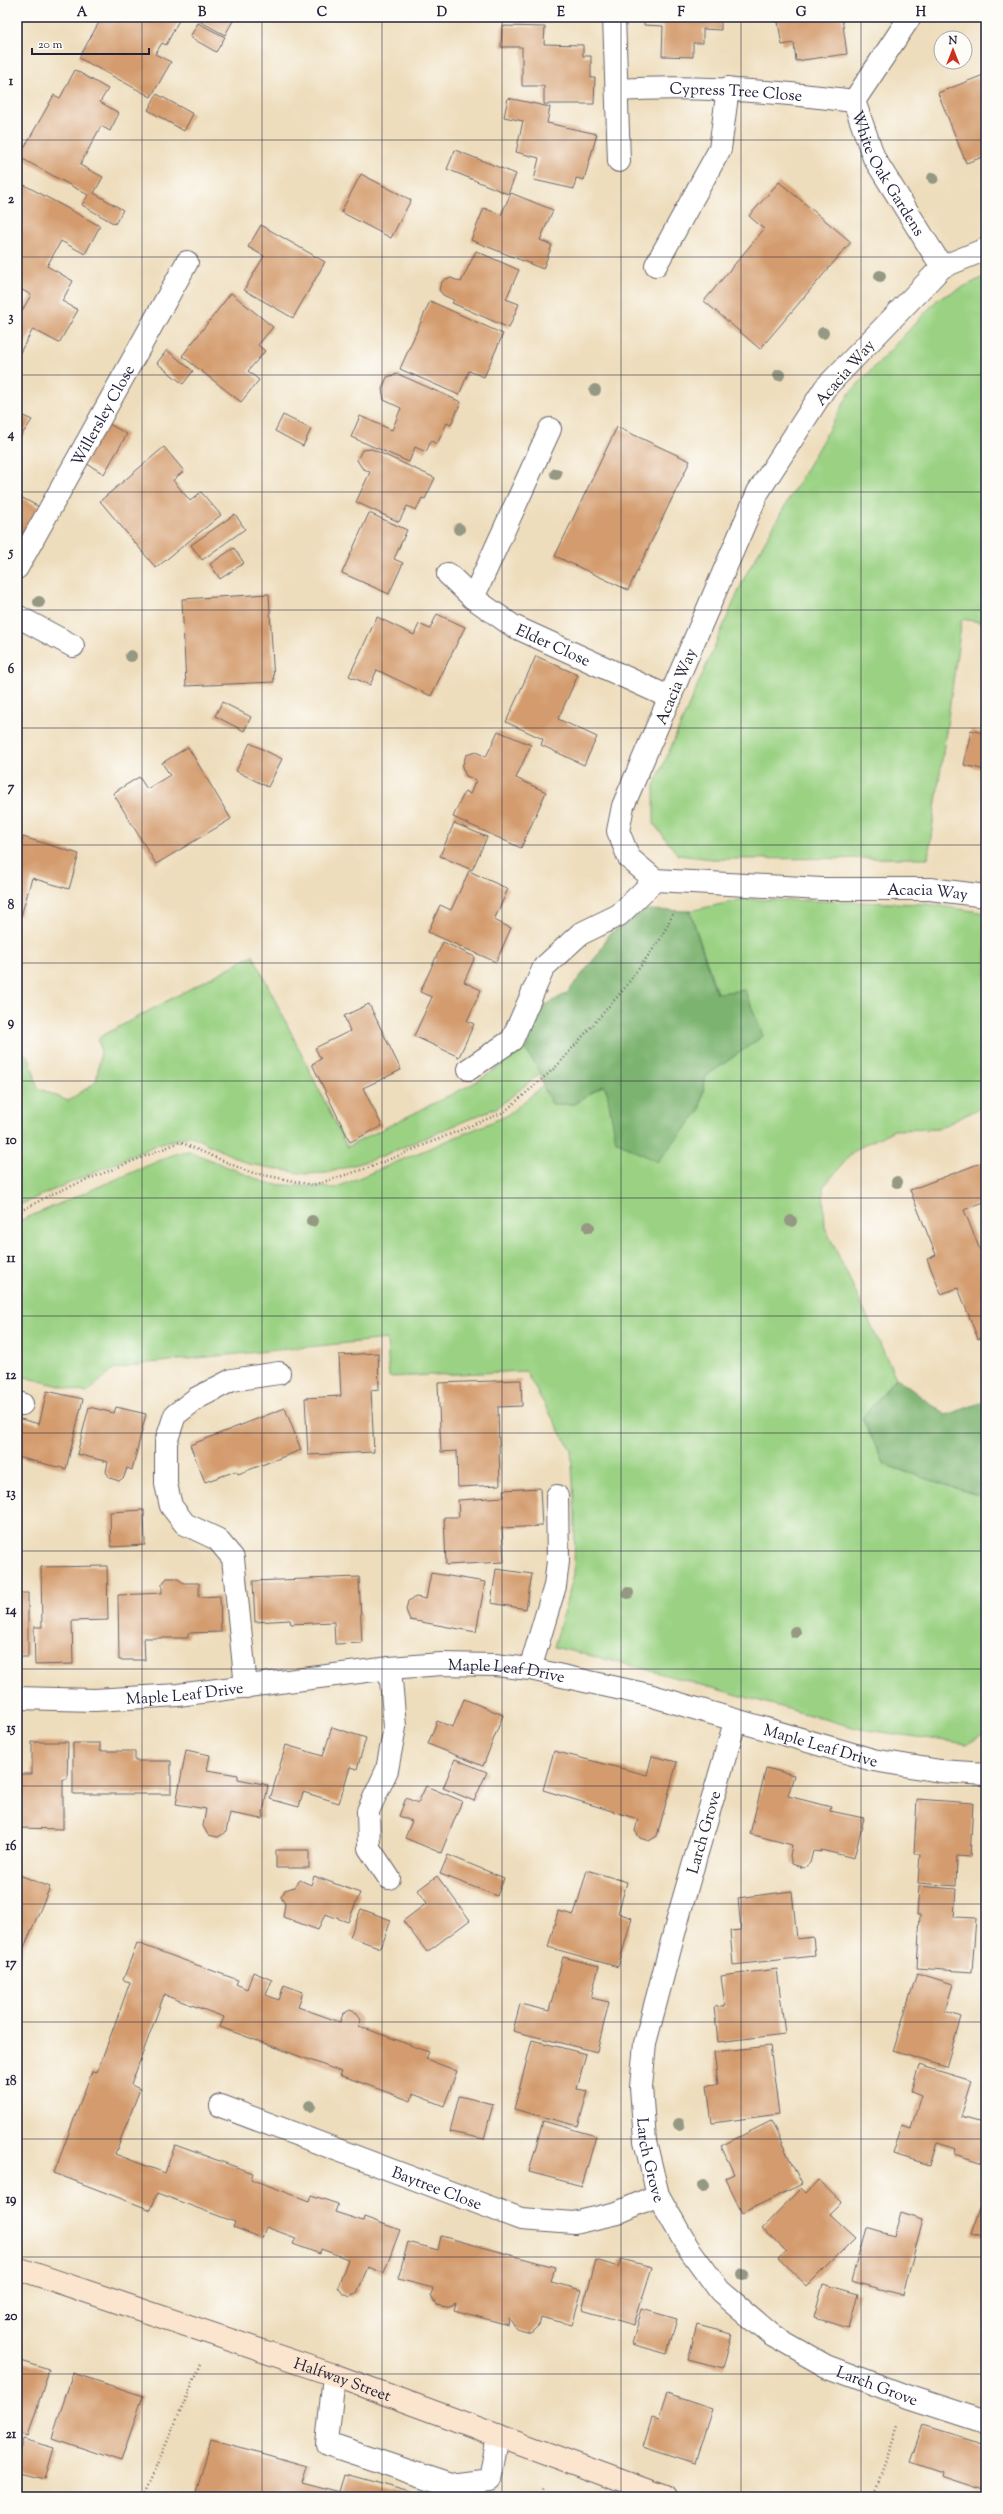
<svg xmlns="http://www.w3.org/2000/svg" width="1003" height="2514" viewBox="0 0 1003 2514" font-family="'Sorts Mill Goudy',serif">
  <rect width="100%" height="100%" fill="#fdfcf7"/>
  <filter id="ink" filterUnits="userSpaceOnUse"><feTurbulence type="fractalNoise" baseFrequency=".025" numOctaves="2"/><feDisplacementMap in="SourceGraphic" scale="8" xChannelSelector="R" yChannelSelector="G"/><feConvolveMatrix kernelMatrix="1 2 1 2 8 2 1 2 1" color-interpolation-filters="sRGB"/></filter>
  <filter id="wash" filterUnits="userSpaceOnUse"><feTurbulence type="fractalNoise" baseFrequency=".012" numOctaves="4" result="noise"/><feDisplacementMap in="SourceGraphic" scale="16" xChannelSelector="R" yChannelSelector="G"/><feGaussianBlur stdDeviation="0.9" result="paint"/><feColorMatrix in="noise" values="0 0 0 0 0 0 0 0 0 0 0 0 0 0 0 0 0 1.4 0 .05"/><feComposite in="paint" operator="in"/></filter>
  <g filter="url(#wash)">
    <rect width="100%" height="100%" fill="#eeddbc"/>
    <path fill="#9ad182" stroke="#5e7a5e" d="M986,276V623L962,619L928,858L712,859L678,855L654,824V786L745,576L849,394L938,299Z
      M744,899L928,904L986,913V1105L938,1129L894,1130L855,1150L823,1187L825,1227L896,1378L862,1418L885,1465L986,1498V1733L967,1744L860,1729L630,1665L554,1647L574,1574L575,1516L571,1450L525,1371L389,1377L387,1339L149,1363L112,1370L87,1393L21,1376L23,1351L17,1342V1222L177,1153L189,1151L269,1184L335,1188L506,1116L543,1086L552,1104H574L604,1085L607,1092L699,1112L706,1076L763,1036L717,993L690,911Z
      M253,955L347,1147L478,1081L525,1049L541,1073L498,1107L380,1157L327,1173L306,1174L249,1164L191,1136L161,1143L17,1206V1048L29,1057L38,1088L68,1101L96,1082L101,1051L98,1038Z"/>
    <path fill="#7bb370" stroke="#4e6a56" d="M646,910L690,911L716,993L745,990L763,1036L706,1076L699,1112L657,1162L616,1141L607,1092L604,1085L574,1104H552L543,1086L541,1073L525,1049L544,1006L567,993L599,953L608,935Z
      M896,1378L946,1415L986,1401V1498L885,1465L862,1418Z"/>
    <g id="blocks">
      <path fill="#d49c6e" d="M102,17H173L179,20L166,45L162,43L155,54L171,62L151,97L79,58Z
        M192,17H230L234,19L225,35Z
        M519,17H569V20L519,23Z
        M644,17H721V30L703,29V43H693V57L662,56L663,26L644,25Z
        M768,17L842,18L847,54L796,61L794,43L782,45L778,22Z
        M198,23L225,37L216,52L190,37Z
        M502,26L545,27L544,44L583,45V56H591V78H595L594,104H544V86H522V47H501Z
        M75,70L108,89L100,102L119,113L110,131L101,126L80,165L103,177L94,193L123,210L115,224L82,205L88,195L19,157L54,95L60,98Z
        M986,74V156L966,163L938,93Z
        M157,94L193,114L184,131L148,110Z
        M508,98L550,107L547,123L597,134L584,180L576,178L574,189L534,180L539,158L516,152L523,121L504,117Z
        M455,150L516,174L508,194L447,169Z
        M361,174L411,200L391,238L341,212Z
        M17,181L100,226L85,254L61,241L47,266L73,281L62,301L78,310L59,343L33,329L17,358V315L19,316L31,295L17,287Z
        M779,182L851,242L760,349L704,301L764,229L749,216Z
        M511,193L553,210L540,240L552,245L543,269L471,240L484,208L501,215Z
        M261,225L325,262L293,318L244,290L264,256L248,247Z
        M476,251L519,270L506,299L519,304L509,328L452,303L454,300L443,295L439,290L441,283L445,279L451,278L461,282Z
        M231,293L273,327L258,345L265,351L248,371L259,380L241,402L182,356Z
        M430,301L503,334L484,377L469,371L459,395L400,369Z
        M167,350L193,371L183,384L157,363Z
        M398,374L461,402L451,425L447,423L437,444L431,441L426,452L415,447L409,462L351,437L360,416L392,430L401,408L384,400L382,389L387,377Z
        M17,413L32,420L17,442Z
        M283,415L311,429L303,446L275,431Z
        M107,423L127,434L104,474L84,462Z
        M617,427L690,461L628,590L555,556Z
        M164,447L184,471L173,480L182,491L190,501L201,492L221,515L156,568L100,501Z
        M372,449L435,478L425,499L422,498L416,510L407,506L399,522L356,502L370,472L362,468L357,460L362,450Z
        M17,495L41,508L17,551Z
        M369,513L407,530L394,559L403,563L389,594L342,573Z
        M235,514L245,529L202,560L191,545Z
        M234,548L244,563L220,579L210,564Z
        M269,594L274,682L186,686L182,599Z
        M437,614L465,627L431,696L377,670L370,685L349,676L377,617L414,635L419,624L430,629Z
        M536,656L578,675L558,719L597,737L584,765L541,745L543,739L506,722Z
        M222,702L251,717L244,731L215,716Z
        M971,730L986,734V770L964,765Z
        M498,731L531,745L516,778L546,792L521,848L453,817L465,791L470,794L476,780L466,776L462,767L466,755L476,752L486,757Z
        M250,743L282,759L268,787L236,771Z
        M188,747L231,819L156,864L113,793L139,777L147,789L170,775L162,763Z
        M454,823L487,837L472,870L440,856Z
        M23,837L79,854L69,889L32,878L21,916L17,915V848L19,849Z
        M469,871L508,889L494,920L511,928L496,962L428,932L440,905L451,910Z
        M443,942L475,957L464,982L481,990L467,1021L474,1024L459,1057L414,1036L432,997L420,992Z
        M369,1004L401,1070L363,1088L382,1126L350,1142L312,1064L321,1059L315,1048L350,1031L344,1016Z
        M986,1161V1201L964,1210L986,1265V1336L978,1339L958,1288L941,1294L927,1259L936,1255L910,1190Z
        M378,1353L379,1389L371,1390L374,1452L308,1455L305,1398L341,1396L339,1355Z
        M521,1380L522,1406L498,1407L500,1485L458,1487L457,1451L441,1452L438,1383Z
        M47,1391L83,1399L66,1469L17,1457V1418L39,1424Z
        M89,1407L114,1413L116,1407L146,1414L132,1470L127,1468L124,1477L119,1481L110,1478L106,1472L108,1462L77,1454Z
        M285,1408L301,1450L238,1474L236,1471L205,1482L190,1445Z
        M540,1488L542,1526L502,1528L504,1562L446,1565L444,1517H459L458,1500L504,1497L503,1490Z
        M144,1510L145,1545L111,1547L110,1512Z
        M107,1566L108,1620L72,1621L73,1664L35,1665L34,1627H42L41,1567Z
        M496,1569L532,1574L526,1609L491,1603Z
        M431,1573L485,1582L476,1632L410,1620L406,1610L408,1601L416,1597L426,1599Z
        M359,1577L362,1643L335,1644L334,1622L291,1624L290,1620L255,1622L253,1581Z
        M167,1578H176L184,1583H199V1597L220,1596L221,1632L188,1633V1638H144L145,1660H119L118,1595L162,1593V1584Z
        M17,1593H28V1657H17Z
        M464,1699L503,1715L483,1766L428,1744L437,1721L453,1727Z
        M332,1727L366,1738L357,1769L350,1767L339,1803L303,1792L299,1807L270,1799L286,1745L323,1756Z
        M32,1742H68L67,1779H63V1829L17,1828V1774H32Z
        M73,1743H100V1751H135V1761H171V1794H73Z
        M186,1750L210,1755L207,1770L238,1775V1779L268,1785L262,1819L230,1813L226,1832L218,1837L208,1835L203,1826L206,1809L176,1804Z
        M554,1751L647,1775L652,1756L677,1762L657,1836L649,1841L640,1838L635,1831L638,1819L543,1790Z
        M455,1759L487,1772L474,1801L443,1788Z
        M766,1768L794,1775L788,1796L831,1807L830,1811L864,1818L854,1858L821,1850V1852L813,1851L810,1863L804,1868L792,1864L790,1856L792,1845L750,1834Z
        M426,1786L462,1801L441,1853L405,1838L412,1821L399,1816L406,1798L418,1803Z
        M917,1799L973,1803L970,1857L957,1856L956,1886L918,1883L920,1854H914Z
        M276,1850H309V1868H276Z
        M448,1855L504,1878L497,1896L440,1874Z
        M587,1870L627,1882L618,1913L632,1918L618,1967L548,1947L558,1911L574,1915Z
        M17,1874L50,1887L17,1964Z
        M314,1876L360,1893L348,1922L325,1914L318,1930L283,1917L285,1904L281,1897L285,1890L294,1887L300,1880L311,1885Z
        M437,1876L470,1920L427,1952L403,1921L427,1903L418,1890Z
        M919,1886L956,1889L954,1917L976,1918L972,1972L917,1968L920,1915H917Z
        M792,1891L797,1939L813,1937L815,1956L733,1965L730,1931L741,1930L738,1898Z
        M361,1909L391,1920L381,1948L350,1937Z
        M137,1943L238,1980L236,1984L247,1989L253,1972L272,1980L266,1995L279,2000L284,1985L303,1992L298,2007L340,2022L343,2014L350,2010L357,2013L361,2020L359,2026L429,2052L426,2059L457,2071L444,2106L413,2094L411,2101L340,2075L342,2072L220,2027L224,2017L164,1995L131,2085L140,2089L115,2154L165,2173L175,2145L253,2173L251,2179L309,2201L311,2195L338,2204L335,2212L363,2221L364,2217L400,2230L384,2273L368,2267L357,2293L350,2297L342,2293L338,2287L348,2259L321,2249L320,2254L293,2244L296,2238L266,2227L262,2238L233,2227L235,2222L157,2193L151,2210L54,2173L92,2071L97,2072L119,2013L130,1982L123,1980Z
        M563,1957L599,1966L591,1998L609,2002L597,2052L513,2031L520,2004L549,2011Z
        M777,1969L785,2034L718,2042L714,2007L725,2006L721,1976Z
        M917,1973L953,1984L945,2011L961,2017L946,2067L893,2051Z
        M532,2040L586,2054L577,2089L588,2091L578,2126L514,2109Z
        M770,2046L779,2114L712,2123L707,2085L718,2084L714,2052Z
        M919,2065L972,2081L961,2117L986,2124V2164L954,2154L955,2149L937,2143L930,2165L893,2154L902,2125L911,2128L921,2095L911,2091Z
        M459,2096L493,2104L484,2139L450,2132Z
        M543,2121L596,2136L582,2186L529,2172Z
        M771,2121L802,2184L742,2213L725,2178L734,2174L721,2146Z
        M818,2180L841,2202L829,2214L855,2238L807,2286L778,2258L786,2251L762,2228L801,2188L806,2193Z
        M982,2203L986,2204V2238L972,2234Z
        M901,2212L923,2219L903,2295L851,2281L866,2228L894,2236Z
        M441,2236L555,2267L551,2282L582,2290L572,2325L541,2317L539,2325L531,2333L516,2329L509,2318L508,2325L454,2310L456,2303L447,2307L436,2305L431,2296L433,2288L398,2279L408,2242L438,2250Z
        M621,2259L652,2267L634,2325L582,2310L596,2260L618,2267Z
        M823,2284L858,2294L849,2328L814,2318Z
        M642,2309L677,2319L667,2354L632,2344Z
        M697,2325L732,2334L723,2369L688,2360Z
        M17,2360L49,2370L28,2436L21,2433L17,2444Z
        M73,2373L143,2396L121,2461L52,2438Z
        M667,2394L712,2409L695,2463L643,2446L652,2417L659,2419Z
        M923,2425L986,2444V2491L941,2476L942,2472L910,2461Z
        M23,2439L54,2448L45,2479L17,2472V2461Z
        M211,2439L307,2466L302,2482L340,2492L345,2474L411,2492L410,2497H195Z"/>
    </g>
  </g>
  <g filter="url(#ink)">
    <use href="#blocks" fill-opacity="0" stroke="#696368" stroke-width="1"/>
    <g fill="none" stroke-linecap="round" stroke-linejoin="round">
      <g stroke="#696368" stroke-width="24">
        <path id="service" d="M656,265L720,149L728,88
          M473,598L550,429
          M469,1069L512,1040L544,967L580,934L619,915L655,880
          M334,2375L327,2444L450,2485L490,2480L498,2435"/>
      </g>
      <g stroke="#696368" stroke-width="24">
        <g id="minor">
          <path d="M614,17L619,161"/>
          <path id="s1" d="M910,17L854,101L874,158L942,267"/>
          <path id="s2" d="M617,90C697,85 775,91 854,101"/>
          <path id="s3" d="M986,249L942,267L825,388L758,492L623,806L618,831L629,858L655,880L822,889H930L986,896"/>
          <path id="s4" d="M17,568L187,262"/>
          <path id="s5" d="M448,574L473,598L513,626L671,698"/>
          <path d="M17,616L73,646"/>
          <path d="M17,1403L22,1404"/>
          <path d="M530,1669L555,1586L558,1561L557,1496"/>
          <path d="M246,1687L233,1558L217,1539L185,1524L171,1506L166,1484V1442L175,1415L197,1398L232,1380L279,1373"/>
          <path id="s6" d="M17,1698L95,1700L178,1695L390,1668L441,1664L495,1665L530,1669L649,1695L873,1760L940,1771L986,1774"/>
          <path id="s7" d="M735,1722L680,1911L645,2043L641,2087L645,2141L658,2195L687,2246L720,2291L773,2336L826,2366L909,2397L986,2422"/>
          <path d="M389,1878L369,1848L368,1811L387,1770L395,1727L390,1668"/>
          <path id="s8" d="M221,2106L521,2219L574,2223L617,2213L658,2195"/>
        </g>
      </g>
      <g stroke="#696368" stroke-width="24">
        <g id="secondary">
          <path id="s9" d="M17,2268L334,2375L665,2497"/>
        </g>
      </g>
      <path stroke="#696368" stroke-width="2.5" stroke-dasharray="1 3" stroke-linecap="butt" d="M17,1213L52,1194L180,1142L249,1172L313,1185L371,1167L504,1112L557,1066L624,989L661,938L673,914
        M143,2497L201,2364
        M540,2497L544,2487
        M873,2497L898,2428"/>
      <use href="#service" stroke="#fff" stroke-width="22"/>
      <use href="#minor" stroke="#fff" stroke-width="22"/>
      <use href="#secondary" stroke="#fce5cf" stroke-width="22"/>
    </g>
    <g fill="#959883">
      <circle cx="933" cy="178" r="6"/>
      <circle cx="880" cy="276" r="6"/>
      <circle cx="823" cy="333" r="6"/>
      <circle cx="779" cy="375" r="6"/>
      <circle cx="595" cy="390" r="6"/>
      <circle cx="556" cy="474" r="6"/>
      <circle cx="459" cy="529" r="6"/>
      <circle cx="39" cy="602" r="6"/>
      <circle cx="131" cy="656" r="6"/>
      <circle cx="897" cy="1182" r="6"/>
      <circle cx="312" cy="1221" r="6"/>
      <circle cx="791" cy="1221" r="6"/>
      <circle cx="589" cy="1227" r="6"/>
      <circle cx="628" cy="1593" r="6"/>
      <circle cx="795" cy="1632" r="6"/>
      <circle cx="310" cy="2106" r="6"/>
      <circle cx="679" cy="2124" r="6"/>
      <circle cx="703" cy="2186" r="6"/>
      <circle cx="743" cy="2275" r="6"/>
    </g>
  </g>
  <path fill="none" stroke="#22223b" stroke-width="1" stroke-opacity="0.55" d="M142,17V2497M262,17V2497M382,17V2497M502,17V2497M621,17V2497M741,17V2497M861,17V2497M17,140H986M17,257H986M17,375H986M17,492H986M17,610H986M17,728H986M17,845H986M17,963H986M17,1081H986M17,1198H986M17,1316H986M17,1433H986M17,1551H986M17,1669H986M17,1786H986M17,1904H986M17,2022H986M17,2139H986M17,2257H986M17,2374H986"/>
  <g text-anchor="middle" stroke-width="3" stroke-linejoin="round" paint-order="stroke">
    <g font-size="16" fill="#22223b" stroke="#fdfcf7">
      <text dy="6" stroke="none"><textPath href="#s2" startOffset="119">Cypress Tree Close</textPath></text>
      <text dy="6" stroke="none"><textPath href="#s1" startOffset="181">White Oak Gardens</textPath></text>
      <text transform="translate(844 372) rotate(-49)" y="6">Acacia Way</text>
      <text dy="6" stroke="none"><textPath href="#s4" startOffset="175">Willersley Close</textPath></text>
      <text dy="6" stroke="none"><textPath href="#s5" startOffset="128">Elder Close</textPath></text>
      <text transform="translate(675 686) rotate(-67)" y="6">Acacia Way</text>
      <text dy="6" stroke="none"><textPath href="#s3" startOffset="1043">Acacia Way</textPath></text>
      <text dy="6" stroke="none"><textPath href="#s6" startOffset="492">Maple Leaf Drive</textPath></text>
      <text dy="6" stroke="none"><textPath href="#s6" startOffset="168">Maple Leaf Drive</textPath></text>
      <text dy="6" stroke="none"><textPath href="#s6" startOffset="816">Maple Leaf Drive</textPath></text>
      <text transform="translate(703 1832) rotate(-74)" y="6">Larch Grove</text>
      <text dy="6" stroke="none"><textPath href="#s7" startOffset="451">Larch Grove</textPath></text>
      <text dy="6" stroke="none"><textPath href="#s8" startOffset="231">Baytree Close</textPath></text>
      <text dy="6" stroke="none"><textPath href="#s9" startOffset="344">Halfway Street</textPath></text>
      <text dy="6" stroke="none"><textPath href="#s7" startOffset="787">Larch Grove</textPath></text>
    </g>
  </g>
  <rect width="1003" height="2514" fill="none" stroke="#fdfcf7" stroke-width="44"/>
  <g transform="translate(953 50)"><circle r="19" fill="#fdfcf7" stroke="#a5a5ac"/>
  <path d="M0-3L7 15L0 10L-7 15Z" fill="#c8321e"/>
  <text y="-6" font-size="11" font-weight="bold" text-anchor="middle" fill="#22223b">N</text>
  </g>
  <path d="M32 48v6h117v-6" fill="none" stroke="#22223b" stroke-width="2"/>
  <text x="38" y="48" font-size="12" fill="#22223b" stroke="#fdfcf7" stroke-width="3" paint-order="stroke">20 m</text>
  <rect x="22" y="22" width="959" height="2470" fill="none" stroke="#22223b" stroke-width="1.5"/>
  <g font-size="13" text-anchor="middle" font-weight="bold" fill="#22223b">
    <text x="82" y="16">A</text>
    <text x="202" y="16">B</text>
    <text x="322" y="16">C</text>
    <text x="442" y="16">D</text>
    <text x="561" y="16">E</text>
    <text x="681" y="16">F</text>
    <text x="801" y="16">G</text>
    <text x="921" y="16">H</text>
    <text x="11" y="85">1</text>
    <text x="11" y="203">2</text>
    <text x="11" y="321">3</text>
    <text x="11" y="438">4</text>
    <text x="11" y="556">5</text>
    <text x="11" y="673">6</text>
    <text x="11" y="791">7</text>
    <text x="11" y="909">8</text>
    <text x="11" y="1026">9</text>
    <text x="11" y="1144">10</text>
    <text x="11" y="1262">11</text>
    <text x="11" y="1379">12</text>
    <text x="11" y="1497">13</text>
    <text x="11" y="1614">14</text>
    <text x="11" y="1732">15</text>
    <text x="11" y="1850">16</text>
    <text x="11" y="1967">17</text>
    <text x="11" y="2085">18</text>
    <text x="11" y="2203">19</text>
    <text x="11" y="2320">20</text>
    <text x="11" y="2438">21</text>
  </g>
</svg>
